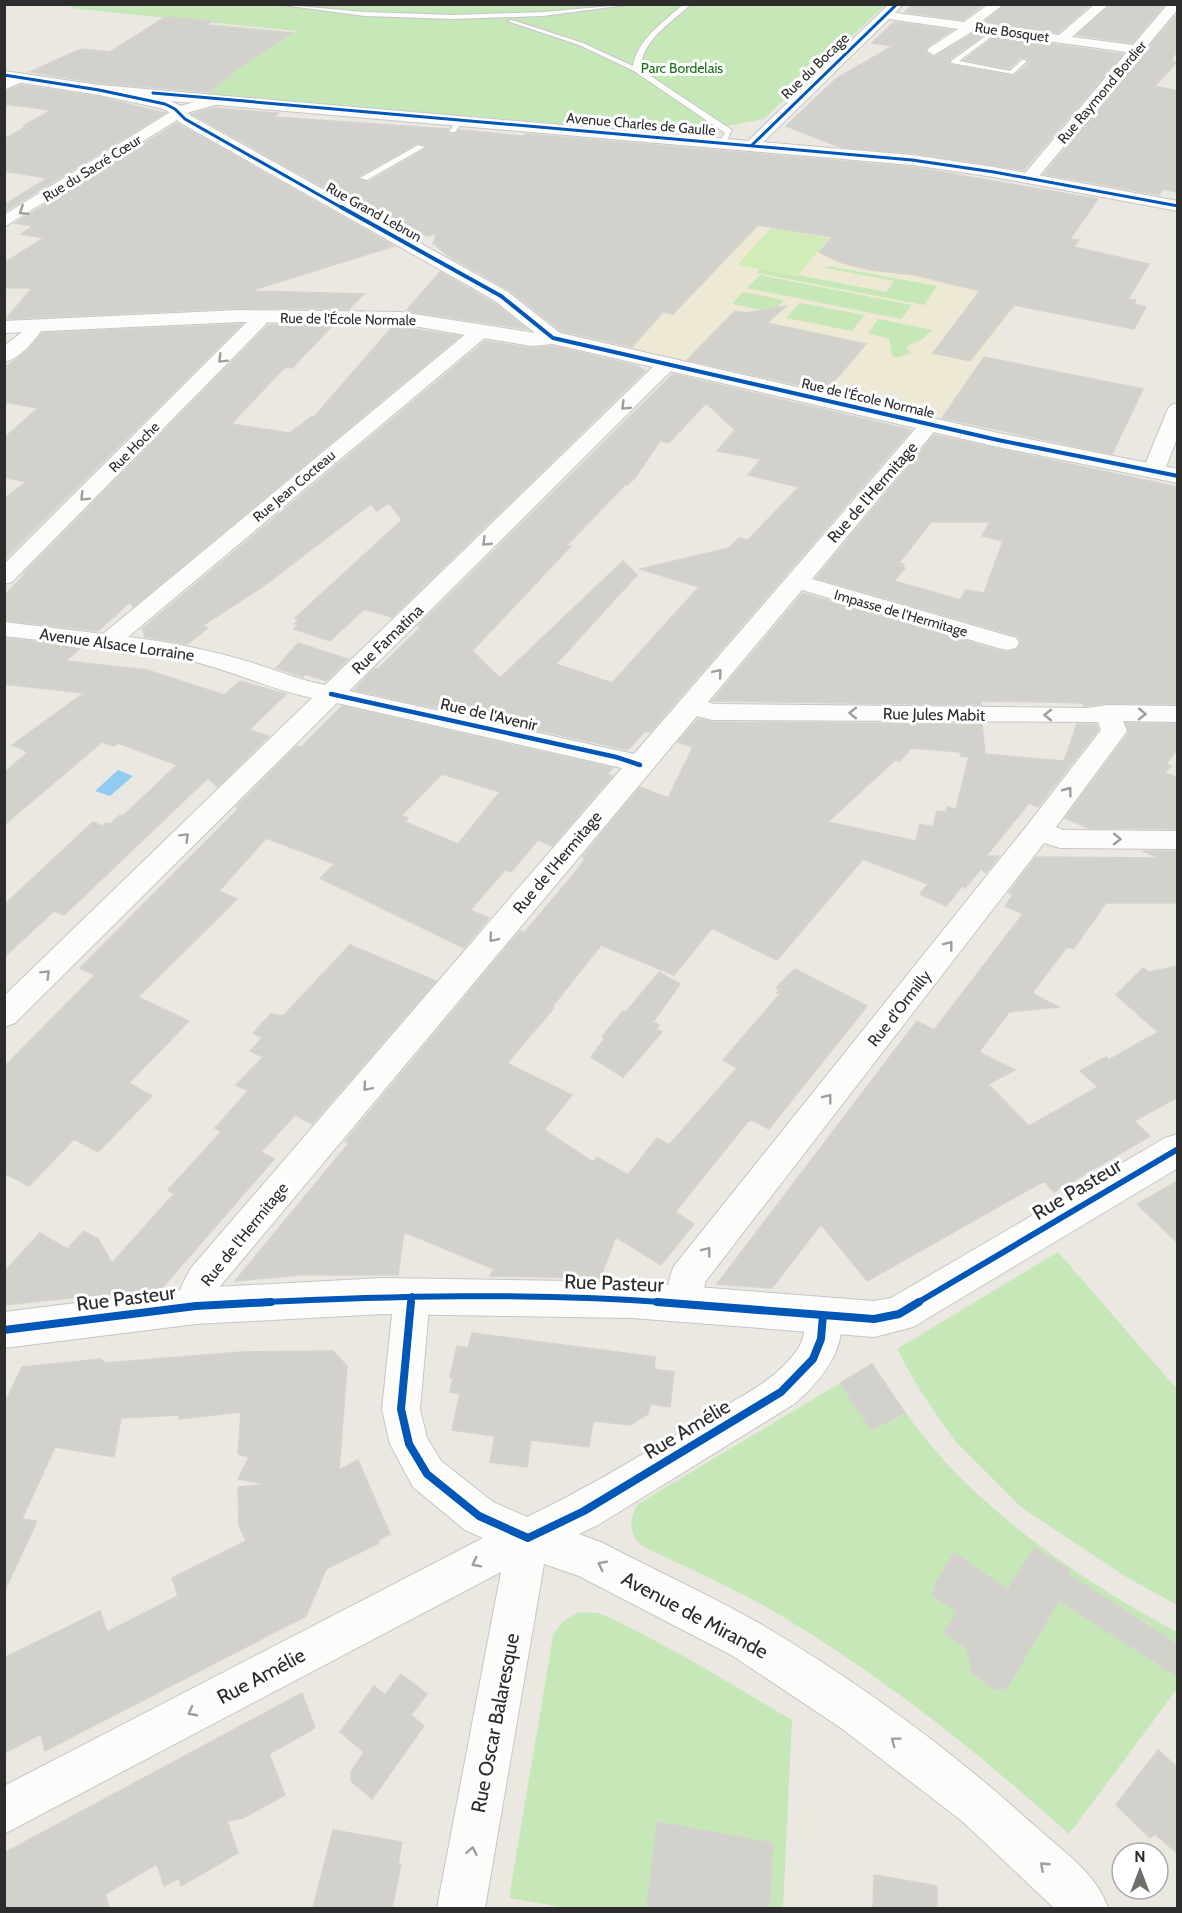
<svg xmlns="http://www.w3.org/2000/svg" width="1182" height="1913" viewBox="0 0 1182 1913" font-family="Cabin,sans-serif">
  <rect width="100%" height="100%" fill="#eae8e1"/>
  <path fill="#eee9d5" d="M627,205L852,240L1021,298L942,416L902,408V395L885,391L871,400L601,342L492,282Z"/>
  <path fill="#c6e8b8" d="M76,4L885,5L764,119L684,134L206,94L244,64L296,31L70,8Z
    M828,266L937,286L924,305L757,273L761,268L886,292L894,281L826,268Z
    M760,275L912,305L901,319L747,288Z
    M743,292L784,300L773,312L732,304Z
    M799,303L807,304L864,315L852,331L786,318Z
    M878,319H879L932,330L923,339L906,347L911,353L896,358L892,356L889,338L868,334Z
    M1058,1252L1177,1389V1605L1128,1578L1021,1507L954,1440L919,1389L897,1349Z
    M872,1364C897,1401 921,1437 952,1469C1017,1536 1097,1589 1177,1632V1689L1069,1834C979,1753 884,1677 780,1615C736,1589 688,1568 642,1546C628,1533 629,1519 638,1504Z
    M579,1612L599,1613L631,1628L689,1659L792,1720L783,1908H568L509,1898L553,1636L562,1622Z"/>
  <path fill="#d1ecb6" d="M771,228L829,238L797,276L737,265Z"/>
  <path fill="#90ccf0" d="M118,770L133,776L110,796L95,791Z"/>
  <path fill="#d3d1cc" stroke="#d5d3cd" stroke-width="1.5" fill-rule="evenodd" d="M913,4H984L963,20L905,12Z
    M1006,4H1091L1058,33L984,22Z
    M1111,4H1165L1132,43L1077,35Z
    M1175,16H1178V49L1171,61L1177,62L1155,86L1178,91V192L1164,189L1159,195L1044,174Z
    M170,17L212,21L207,25L293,33L244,64L208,92L99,83L30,72L81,49L110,52L164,18Z
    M894,22L952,30L927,47L925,52L933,57L974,33L984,35L950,59L949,64L1013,76L1028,64V58H1020L1009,69L964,60L996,36L1123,54L1024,170L912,153L840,147L786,126L837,78L893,46L872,43Z
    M21,85L99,97L165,113L4,212V205L48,178L4,171V139L28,126H23L52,110L4,104V92Z
    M213,108L278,113L274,117L448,129L449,134H455L459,130L523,136L526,134L912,167L1098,199L1070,239L1079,240L1074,247L1149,264L1128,299L1136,300L1134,304L1146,307L1134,329L1014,305L970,361L933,353L980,291L915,275L871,270L839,262L819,252L832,237L758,225L673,314L663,312L632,347L561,331L509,290L448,256L433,243L437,233L426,236L423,233L417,239L192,114ZM419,143L427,148L368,182L358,179L359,176Z
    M177,123L394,246L250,291L364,294L349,309L240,308L6,319L32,288H4V263L44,238L21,234L33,226L15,223Z
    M440,272L493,302L527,329L406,311Z
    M786,306L767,323L866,344L826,391L687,360L735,311L746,313Z
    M242,324L4,560V499L26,482L4,477V438L38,408L4,402V368L29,349L42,333Z
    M268,325H333L292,368L285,367L231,424L290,433L311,417H314L393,326L460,336L133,607L130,602L98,631L4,620V596L26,573H24Z
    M485,341L531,348L553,346L637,366L645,371L392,617L364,609L330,641L294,629L298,625L294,624L299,620L295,618L402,520L389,503L377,511L371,504L265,585L202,626L208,628L187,644L145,637L142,629Z
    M984,357L1023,365L1143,389L1112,454L942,418Z
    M673,374L911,430L650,732L645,731L628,750L354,690L375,668L378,669L421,627L418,626ZM706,403L735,430L717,451L761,459L748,475L799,487L748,540L739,538L729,548L640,569L699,587L612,683L556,664L637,575L623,561L500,678L472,651L571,546L567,545L625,485H627L634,479L660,441L669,443Z
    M934,435L1178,487V704L1107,703L1087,706H1083L1084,703L1045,702L981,701V705L712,701L803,593L997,650L1007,652L1018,649L1021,642L1017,636L816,578ZM931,522H990L982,536L1003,541L984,593L965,590L961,600L894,581L905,568L902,566L904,564L899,563Z
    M4,638L81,647L66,661L147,670L224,695L240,681L286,694L249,730L269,736L217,787L208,778L64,915L54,911L4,957V905L93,822L102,826L106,823L110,824L120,815L123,816L177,765L118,743L114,746L102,742L4,825V773L28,752L12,745L84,693L4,684Z
    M298,643L348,659L326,681L306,674L303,677L276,668Z
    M342,706L613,768L607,774L612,776L552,846L538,840L511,872L505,870L470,910L489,918L464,948L320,878L335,864L266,838L219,891L237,899L138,997L189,1021L129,1083L152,1096L98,1152L74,1139L29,1186L4,1173V1067L95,975L80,968L238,809L236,807L297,746L301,747ZM442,774L500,792L458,844L405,822L408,818L401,816Z
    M698,719L712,722L982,724L985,754L1064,761L1077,724H1096L1098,730L1038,807L1029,803L986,856H999L986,873L981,869L965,888L962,886L946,906L920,894L928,884L863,859L777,960L712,928L674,975L601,945L552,1007L554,1008L507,1063L572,1095L544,1130L593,1162L597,1157L628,1175L657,1138L669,1145L737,1068L723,1060L780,994L777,993L780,990L776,988L795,969L867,1006L769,1129L750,1119L675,1212L694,1224L661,1265L616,1237L600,1278L490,1276L494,1269L404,1232L398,1275H299L235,1281L349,1143L345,1141L520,931L524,933L574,874L586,858L582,857L640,787L668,798L693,747L678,742ZM911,748L960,752L961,756L969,757L956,809L947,807L946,812L937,811L933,827L920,824L916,841L828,822L895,760L900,761Z
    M1126,723L1178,724V748L1166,764L1171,766L1165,773L1178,778V829L1088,828L1065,818L1129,732Z
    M1143,851H1178V903H1106L1074,948H1066L1032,993L1058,1007L1009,1012L979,1052L1015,1070L988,1084L1029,1126L1098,1087L1080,1071L1106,1057L1109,1060L1158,1032L1116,995L1143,968L1149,972L1178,966V1097L1134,1121L1150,1136L1054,1192L1044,1181L867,1281L821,1224L772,1288L717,1284L917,1021L934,1030L1023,914L1005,906L1013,895L1009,892L1036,857L1159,858Z
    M350,945L436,981L312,1124L295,1115L261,1152L274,1159L162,1288L4,1305V1272L40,1233L67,1249L84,1231L98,1239L112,1263L174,1194L168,1190L221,1132L215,1128L248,1091L236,1085L263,1057L250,1051L262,1038L253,1033L271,1014L283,1016Z
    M659,972L680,984L653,1022L659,1025L656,1029L662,1032L623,1077L591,1057L605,1038L602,1037L623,1011L626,1012Z
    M1178,1181V1243L1137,1204Z
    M472,1333L655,1357L654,1369L674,1372L670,1407L650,1404L648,1414L630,1425L593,1421L589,1447L531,1440L527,1467L490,1462L495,1436L452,1430L460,1394L450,1392L453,1378L450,1377L457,1346L468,1348Z
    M333,1351L347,1366L339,1470L358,1460L390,1534L378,1540L379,1543L326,1569L306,1616L45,1751L41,1734L4,1753V1658L100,1611L107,1632L178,1596L172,1578L246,1541L239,1525L238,1487L261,1485V1483L238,1479L249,1457L238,1454L241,1412L179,1419L180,1415L121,1418L114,1457L55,1447L22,1519L37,1521L4,1592V1405L22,1367L101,1359L105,1363L242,1352Z
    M872,1364L905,1413L871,1430L840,1383Z
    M1034,1547L1070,1571L1068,1574L1178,1645V1677L1059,1600L1007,1688L996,1690L972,1673L967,1649L944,1633L957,1612L932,1595L937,1587L934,1585L954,1553L1008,1590Z
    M401,1674L427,1694L411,1715L424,1726L372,1799L351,1781V1772L364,1752L340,1732L374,1686L385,1695Z
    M302,1693L315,1728L269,1754L285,1795L243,1818L227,1821L238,1853L181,1886L179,1878L164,1886L157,1864L105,1894L109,1908H4V1853Z
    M1158,1750L1178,1768V1854L1155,1834L1150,1838L1116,1805Z
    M657,1822L773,1843L769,1908H647Z
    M333,1830L402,1842L398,1864H401L392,1908H313Z
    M874,1875L937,1886V1908H873Z"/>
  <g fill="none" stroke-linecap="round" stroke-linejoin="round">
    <g stroke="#c7c6c6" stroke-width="2">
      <path id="lane" d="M275,4L365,12L454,15L543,12L633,4L543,16L454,19L365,16Z
        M684,4H691C670,24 643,39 640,69L732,130L725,145L718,143L725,133L634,71L579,45L507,21L512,20L583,43L633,66C637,40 664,21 684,4Z
        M997,28L999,31L959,61L1010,71L1022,60H1026V62L1013,74L951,63V61Z
        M457,118L464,120L455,132H449Z
        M418,145L425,147L367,180L360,178Z"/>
    </g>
    <g stroke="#c7c6c6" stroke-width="2">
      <path id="street" d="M889,4H903L895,13L964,22L989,4H1004L978,24L1059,35L1095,4H1109L1072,37L1133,45L1168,4H1178V9L1035,181L1029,183L1021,178L1127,52L973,31L934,55L927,51L929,48L958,29L889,19L756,149H746L743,146L746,143Z
        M21,73L28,77L26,80L4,90V80Z
        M217,96L222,97L224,100L222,103L190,112L4,227V215L180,106Z
        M262,312L268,313L271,317L264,326L12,582L4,584V564L256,313Z
        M35,321L42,323L44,327C35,340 21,358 4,362V346L22,332L28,323Z
        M480,326L487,328L489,332L487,336L128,637C170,642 210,650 250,662C275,670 299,680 325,685L660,360H674L677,364L674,368L349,691L634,754L923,420H937L940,424L937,428L812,579L1016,638L1019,643L1016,648L1007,650L998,648L802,590L708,702L714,704L1087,708L1107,705L1178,706V722L1123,721L1127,731L1056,827L1063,830L1178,831V849L1060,848L1044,843L705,1282L703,1303L698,1314L685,1319L672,1314C665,1298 667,1282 674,1266L1029,823L1101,730L1098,722L712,720L697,716L217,1290C213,1297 214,1307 209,1317L196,1322L183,1317C174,1298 181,1286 191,1268L622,768L337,703L15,1023L4,1027V996L312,698C265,688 222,666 174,657C119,647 61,643 4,636V622L103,634L473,328Z
        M1178,403V436L1164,472L1160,476L1153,478L1146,476L1142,472L1168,409L1171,405Z
        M412,1280L425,1285L430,1296L420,1409L427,1438L441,1461L493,1502L527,1517C584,1490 638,1457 692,1425C727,1403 776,1384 799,1347C807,1334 804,1317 810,1303L823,1299L836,1303C854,1342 822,1380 794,1404L598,1525L579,1534L603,1543C656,1571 712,1596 764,1626C861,1684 954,1752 1037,1828C1063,1851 1097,1874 1108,1908H1054L962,1821L841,1728L733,1656L579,1576L544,1564L485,1908H437L501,1572L4,1834V1786L483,1538L465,1530L413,1487L390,1444L382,1409L394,1296L399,1285Z"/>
    </g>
    <g stroke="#c7c6c6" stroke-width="2">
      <path id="secondary" d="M4,71L99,85L912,155L994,167L1178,201V211L994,177L912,165L171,101L181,106L191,116L508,292L560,333L998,433L1178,469V483L998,447L553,344L531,346L401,324L240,322L4,333V321L240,310L401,312L535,333L494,300L179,122L169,112L160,108L99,95L4,80Z
        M1178,1134V1168L913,1327L874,1337L632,1318L382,1314L196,1324L4,1348V1312L196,1288L382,1278L632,1282L874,1301L891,1298L1165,1138Z"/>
    </g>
    <use href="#lane" fill="#fcfcfa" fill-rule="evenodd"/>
    <use href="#street" fill="#fcfcfa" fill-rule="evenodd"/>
    <use href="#secondary" fill="#fcfcfa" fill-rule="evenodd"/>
    <g stroke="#fff" stroke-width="4.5">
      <path id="cycleway-far4" d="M4,75L99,90L165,104L175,109L185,119L344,209
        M153,93L912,160L994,172L1178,206
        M751,146L897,4"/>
    </g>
    <g stroke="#fff" stroke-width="6">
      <path id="cycleway-far3" d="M341,207L501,296L553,338L998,440L1178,476"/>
    </g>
    <g stroke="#fff" stroke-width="8">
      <path id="cycleway-far2" d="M331,694L616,757L640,765"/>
    </g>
    <g stroke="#fff" stroke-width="10">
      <path id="cycleway-far1" d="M243,1303C387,1296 532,1292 676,1303
        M411,1303L412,1296
        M917,1303L1178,1149"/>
    </g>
    <g stroke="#fff" stroke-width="12">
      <path id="cycleway" d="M411,1302L401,1409L409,1444L427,1474L479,1516L528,1538L584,1511L781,1392L813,1359L821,1339L823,1315
        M657,1302L874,1319L899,1314L919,1302
        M4,1330L196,1306L271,1302"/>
    </g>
    <use href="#cycleway-far4" stroke="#0057b8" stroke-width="3"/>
    <use href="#cycleway-far3" stroke="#0057b8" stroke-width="4"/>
    <use href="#cycleway-far2" stroke="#0057b8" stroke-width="4.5"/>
    <use href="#cycleway-far1" stroke="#0057b8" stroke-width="6"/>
    <use href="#cycleway" stroke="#0057b8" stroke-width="8"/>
  </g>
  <defs><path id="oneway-chevron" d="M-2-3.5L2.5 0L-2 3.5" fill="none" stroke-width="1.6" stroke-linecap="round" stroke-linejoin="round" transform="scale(1.5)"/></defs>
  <g stroke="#9e9e9d">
    <use href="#oneway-chevron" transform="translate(23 211) rotate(148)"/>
    <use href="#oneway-chevron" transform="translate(222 359) rotate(135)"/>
    <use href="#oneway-chevron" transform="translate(625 406) rotate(136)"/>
    <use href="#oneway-chevron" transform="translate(84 497) rotate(135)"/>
    <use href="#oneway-chevron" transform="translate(486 542) rotate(136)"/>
    <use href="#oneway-chevron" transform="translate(718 673) rotate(-50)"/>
    <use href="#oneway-chevron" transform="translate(853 713) rotate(-179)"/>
    <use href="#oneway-chevron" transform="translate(1142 714) rotate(1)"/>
    <use href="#oneway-chevron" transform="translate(1048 715) rotate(-179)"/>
    <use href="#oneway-chevron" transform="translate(1068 791) rotate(-53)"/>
    <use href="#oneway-chevron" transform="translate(185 837) rotate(-45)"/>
    <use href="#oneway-chevron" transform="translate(1117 839) rotate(1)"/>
    <use href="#oneway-chevron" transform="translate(493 938) rotate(130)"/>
    <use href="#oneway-chevron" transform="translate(949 945) rotate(-52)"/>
    <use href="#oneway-chevron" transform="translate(46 974) rotate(-45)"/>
    <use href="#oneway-chevron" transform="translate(367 1087) rotate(130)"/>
    <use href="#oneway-chevron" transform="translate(828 1098) rotate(-52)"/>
    <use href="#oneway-chevron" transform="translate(707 1251) rotate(-52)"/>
    <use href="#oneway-chevron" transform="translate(476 1563) rotate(153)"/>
    <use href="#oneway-chevron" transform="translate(602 1565) rotate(-153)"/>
    <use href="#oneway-chevron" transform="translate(192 1712) rotate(152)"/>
    <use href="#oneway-chevron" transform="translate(895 1741) rotate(-143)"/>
    <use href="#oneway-chevron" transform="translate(472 1851) rotate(-79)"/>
    <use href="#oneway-chevron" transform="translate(1044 1866) rotate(-137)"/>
  </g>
  <g text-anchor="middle" stroke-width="6" stroke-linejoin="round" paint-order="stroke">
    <g font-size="14" fill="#2c2c2c" stroke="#fff">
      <text transform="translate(1012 32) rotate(8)" y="5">Rue Bosquet</text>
      <text transform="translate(815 66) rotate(-44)" y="5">Rue du Bocage</text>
      <text transform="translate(1102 92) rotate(-50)" y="5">Rue Raymond Bordier</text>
      <text transform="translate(641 124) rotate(5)" y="5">Avenue Charles de Gaulle</text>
      <text transform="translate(92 168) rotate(-32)" y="5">Rue du Sacré Cœur</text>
      <text transform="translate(374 212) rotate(29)" y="5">Rue Grand Lebrun</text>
      <text transform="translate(348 319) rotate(1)" y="5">Rue de l'École Normale</text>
      <text transform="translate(868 398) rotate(13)" y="5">Rue de l'École Normale</text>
      <text transform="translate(134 447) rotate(-45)" y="5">Rue Hoche</text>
      <text transform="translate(294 486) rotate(-40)" y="5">Rue Jean Cocteau</text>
      <text transform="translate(901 613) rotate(16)" y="5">Impasse de l'Hermitage</text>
    </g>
    <g font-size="14" fill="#1d6f16" stroke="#fff">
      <text x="682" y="73">Parc Bordelais</text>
    </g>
    <g font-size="16" fill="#2c2c2c" stroke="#fff">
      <text transform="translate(872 492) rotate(-49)" y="6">Rue de l'Hermitage</text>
      <text transform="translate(387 639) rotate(-44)" y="6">Rue Famatina</text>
      <text transform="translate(117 644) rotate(8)" y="6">Avenue Alsace Lorraine</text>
      <text transform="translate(489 714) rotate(13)" y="6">Rue de l'Avenir</text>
      <text transform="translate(934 714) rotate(1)" y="6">Rue Jules Mabit</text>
      <text transform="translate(557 862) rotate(-50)" y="6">Rue de l'Hermitage</text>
      <text transform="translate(899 1008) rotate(-52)" y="6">Rue d'Ormilly</text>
      <text transform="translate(244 1234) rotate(-51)" y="6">Rue de l'Hermitage</text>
    </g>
    <g font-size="20" fill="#2c2c2c" stroke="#fff">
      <text transform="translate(1077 1189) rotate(-31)" y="7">Rue Pasteur</text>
      <text transform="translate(614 1283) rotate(2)" y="7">Rue Pasteur</text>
      <text transform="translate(126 1298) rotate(-7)" y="7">Rue Pasteur</text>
      <text transform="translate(687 1429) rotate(-31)" y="7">Rue Amélie</text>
      <text transform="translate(695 1615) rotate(28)" y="7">Avenue de Mirande</text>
      <text transform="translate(261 1676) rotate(-28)" y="7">Rue Amélie</text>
      <text transform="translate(495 1723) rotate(-79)" y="7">Rue Oscar Balaresque</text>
    </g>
  </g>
  <rect width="1182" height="1913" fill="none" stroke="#2c2c2c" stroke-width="12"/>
  <g transform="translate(1140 1871)"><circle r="28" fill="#ffffff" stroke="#ababab" stroke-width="1.5"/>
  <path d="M0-4.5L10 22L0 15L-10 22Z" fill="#6e6e6b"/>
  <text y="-9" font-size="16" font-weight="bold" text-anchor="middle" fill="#2c2c2c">N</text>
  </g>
</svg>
